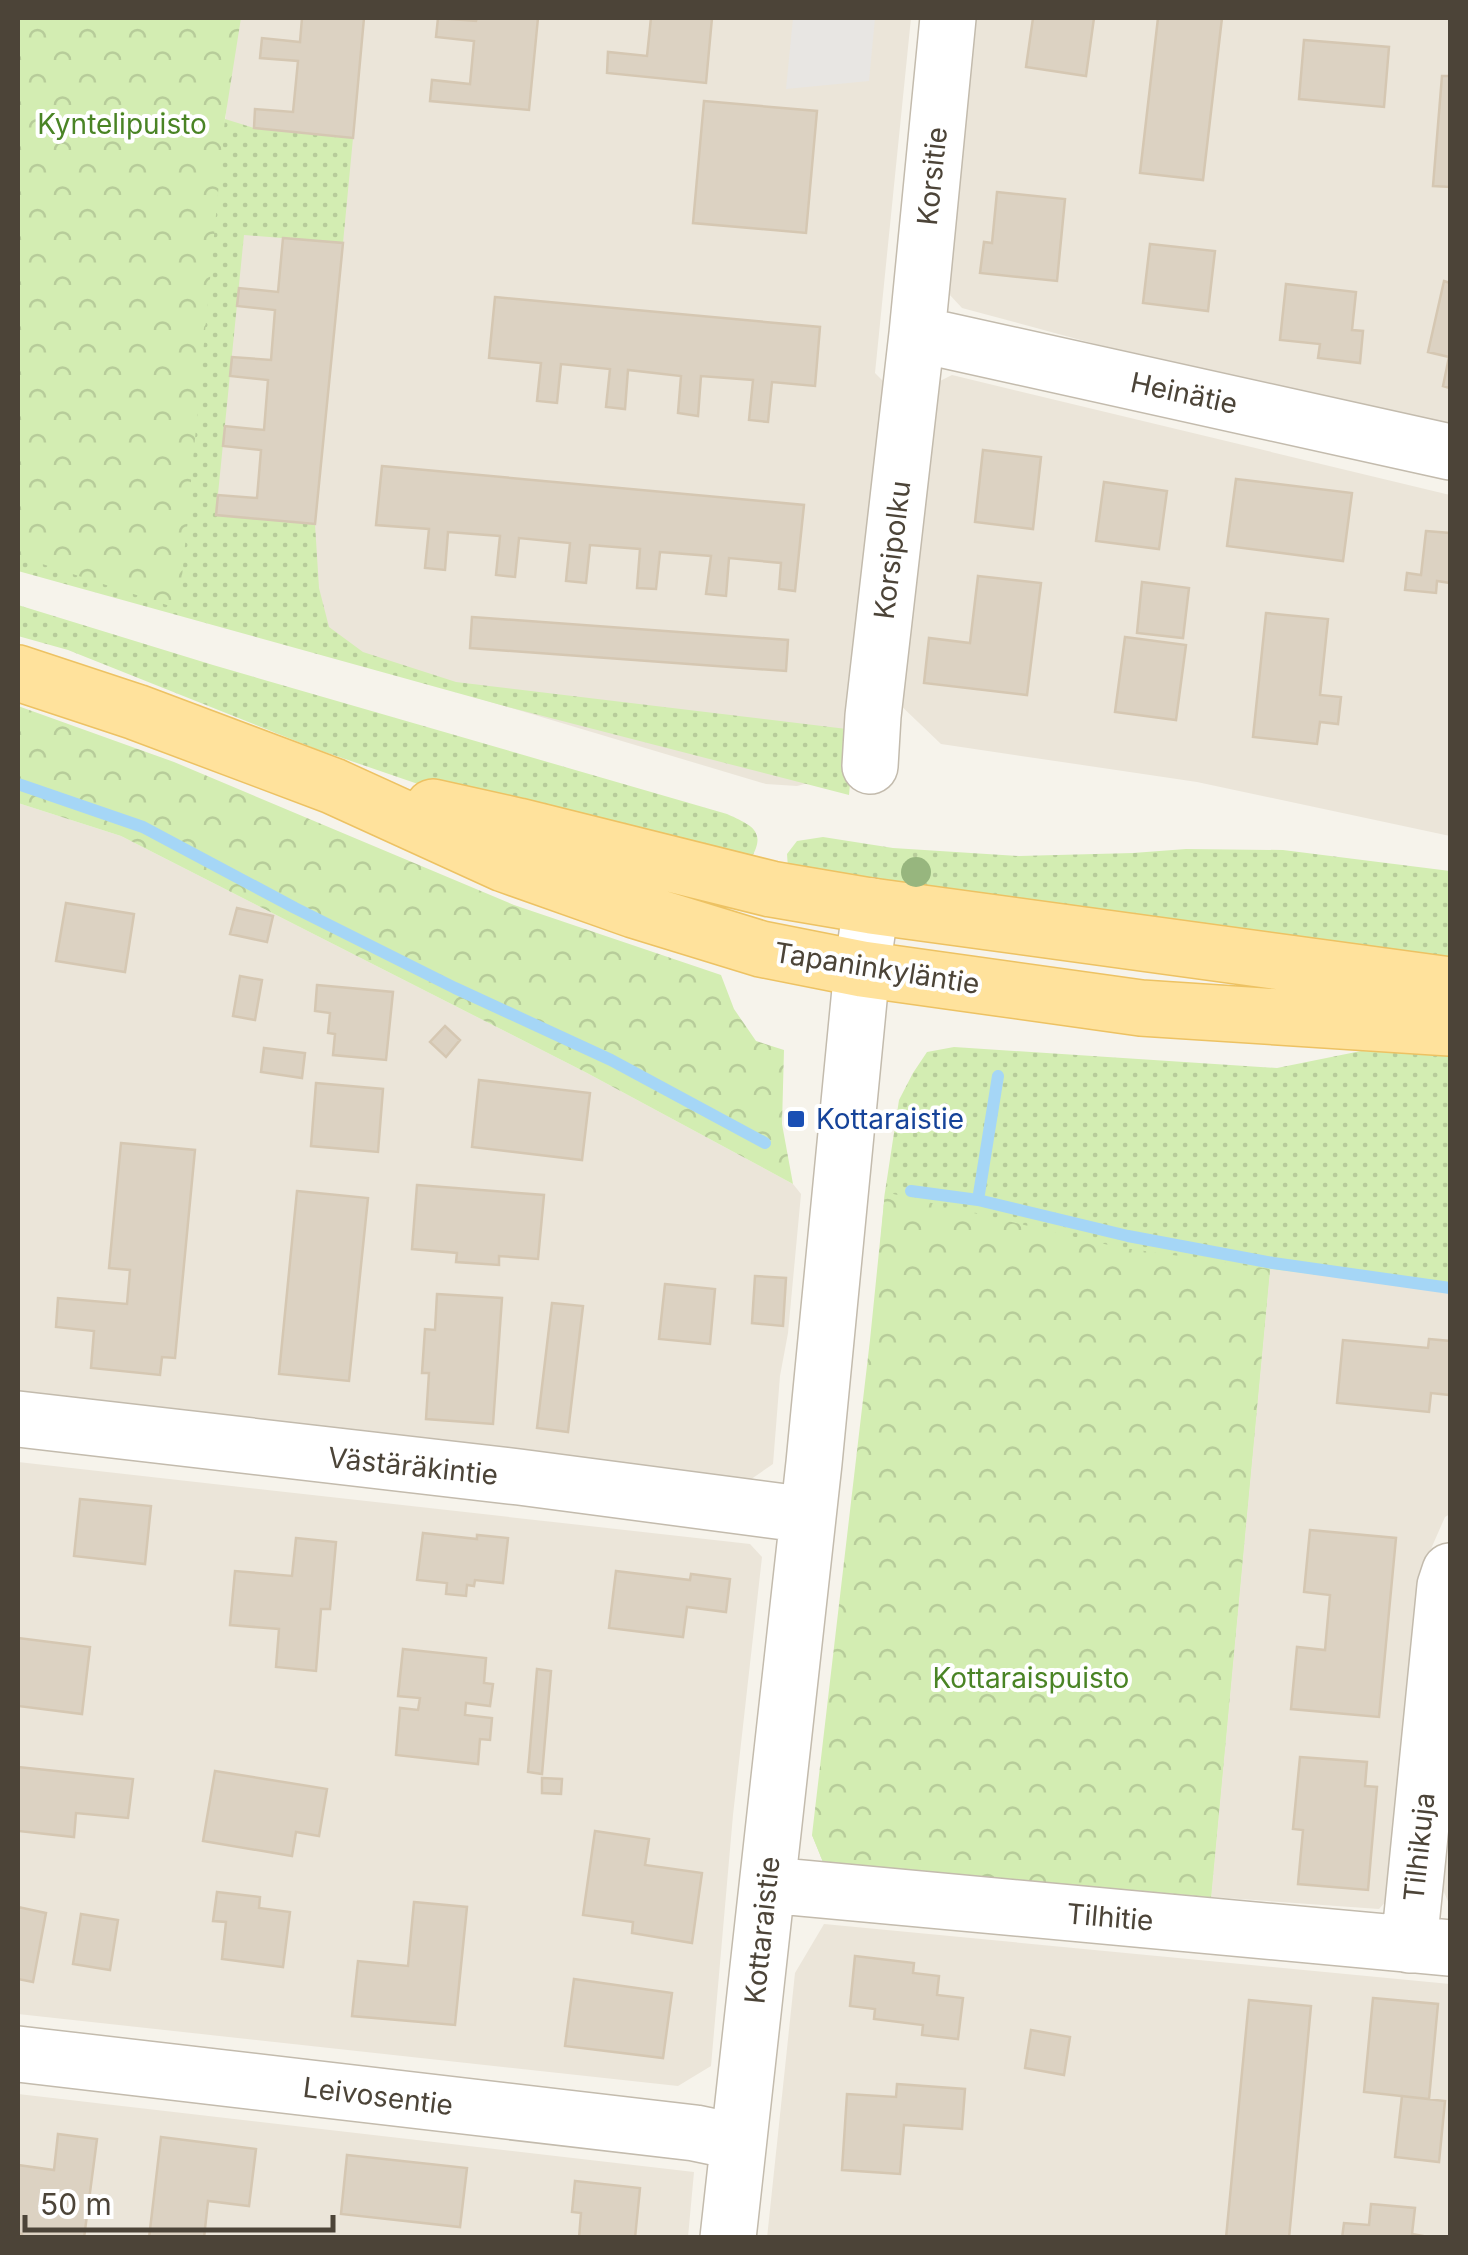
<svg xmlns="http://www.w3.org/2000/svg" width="1468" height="2255" viewBox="0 0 1468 2255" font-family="Inter,sans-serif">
  <defs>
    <pattern id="grass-dots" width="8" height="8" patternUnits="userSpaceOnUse" patternTransform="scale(2.5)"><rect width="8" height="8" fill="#d3edb2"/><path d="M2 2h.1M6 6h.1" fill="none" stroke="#b7cc9a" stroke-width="1.8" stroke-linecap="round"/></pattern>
    <pattern id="forest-crowns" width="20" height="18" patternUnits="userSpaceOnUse" patternTransform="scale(2.5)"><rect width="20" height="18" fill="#d3edb2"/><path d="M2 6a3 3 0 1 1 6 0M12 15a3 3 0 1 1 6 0" fill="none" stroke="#b7cc9a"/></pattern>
  </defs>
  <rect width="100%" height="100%" fill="#f6f3eb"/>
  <path fill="#ebe5d9" d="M235,18H911L875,373L887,385L849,750L827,778L797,786L766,784L179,609Z
    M974,18H1450V427L1099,345L962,308L948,293Z
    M952,375L1450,495V836L1197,782L941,744L895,700L926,388Z
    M18,803L121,836L587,1073L793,1184L801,1194L788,1333L780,1376L773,1464L747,1482L18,1398Z
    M1270,1269L1450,1291V1514L1445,1517L1427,1558L1389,1898L1379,1909L1211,1897Z
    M18,1462L750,1544L762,1557L733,1815L711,2066L678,2086L18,2014Z
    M1450,1802V1906L1440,1883Z
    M824,1924L1450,1984V2237L767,2238L795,1973Z
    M18,2094L694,2172L688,2237L18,2238Z"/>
  <path fill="url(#grass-dots)" d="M18,18L176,298L225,119L254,128L353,138L343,243L244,235L216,514L315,524L319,588L329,627L363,652L456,682L855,730L849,795L508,707L18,571Z
    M18,605L213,665L727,814C751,825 768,831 750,860L511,811L418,784L316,749L68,650L18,636Z
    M823,837L893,848L1019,856L1133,853L1186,849L1283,850L1450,871V970L788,868L787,854L797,841Z
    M954,1047L1277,1068L1361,1051L1450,1054V1291L1270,1269L1211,1897L823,1862L812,1835L828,1828L885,1192L899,1100L913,1073L927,1052Z"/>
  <path fill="url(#forest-crowns)" d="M18,18H241L225,119L179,609L18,556Z
    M18,706L174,762L514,905L721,975L734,1009L756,1041L784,1050L782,1124L793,1184L587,1073L121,836L18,803Z
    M885,1192L1117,1247L1270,1269L1211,1897L823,1862L812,1835L870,1340Z"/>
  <path fill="#e8e6e3" d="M793,18H875L869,81L786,89Z"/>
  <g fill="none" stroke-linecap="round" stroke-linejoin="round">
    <path stroke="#a5d6f6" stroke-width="12" d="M18,784L143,827L295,908L455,988L611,1060L765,1143
      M911,1191L978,1200L1128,1236L1273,1263L1450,1288
      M978,1200L998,1076"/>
  </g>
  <path fill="#dcd2c2" stroke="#d5c7b2" stroke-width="2.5" d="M302,18H364L353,138L254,128L255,109L293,112L298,61L260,58L262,38L300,42Z
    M438,18L476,21L477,18H538L529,110L430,101L432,80L470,84L474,41L436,37Z
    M651,18H712L706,83L607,73L608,52L647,56Z
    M1033,18H1094L1086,76L1026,67Z
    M1158,18H1222L1203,180L1140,173Z
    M1304,40L1389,47L1384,107L1299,99Z
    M1442,76H1450V187L1433,186Z
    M704,101L817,111L806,233L693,223Z
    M997,192L1065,199L1057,281L980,273L984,242L992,243Z
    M283,238L343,243L315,524L216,515L218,495L257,498L261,450L223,446L225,426L264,430L268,380L230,376L232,357L271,360L275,310L237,306L239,288L278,292Z
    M1150,244L1215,251L1208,311L1143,303Z
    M1444,281L1450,283V388L1443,386L1449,357L1428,352Z
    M1286,284L1356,292L1352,330L1363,331L1360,363L1318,358L1320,344L1280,340Z
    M495,297L820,327L815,386L772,382L768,422L749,420L753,380L701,376L698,416L678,413L681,376L628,370L625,409L606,407L610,369L561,364L557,403L537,401L541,363L489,358Z
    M983,450L1041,457L1033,529L975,522Z
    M382,466L804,505L795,591L779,589L781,563L729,558L726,596L706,594L711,556L660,552L656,589L637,588L640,549L590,545L586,583L566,581L570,543L519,538L515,577L496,575L500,536L448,532L445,570L425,568L429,529L376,525Z
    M1236,479L1352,493L1343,561L1227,546Z
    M1104,482L1167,491L1159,549L1096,541Z
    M1426,531L1450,533V583L1437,581L1436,593L1405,590L1407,573L1421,575Z
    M978,576L1041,583L1027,695L924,683L929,638L970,643Z
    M1142,582L1189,588L1183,638L1137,633Z
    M1266,613L1328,619L1320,695L1341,697L1338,724L1320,722L1317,744L1253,737Z
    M472,617L788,640L786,671L470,648Z
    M1125,637L1186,645L1176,720L1115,712Z
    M66,903L134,914L125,972L56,961Z
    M237,908L273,916L267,942L230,934Z
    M240,976L262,980L255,1020L233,1016Z
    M317,985L393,992L386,1060L333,1055L335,1034L328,1033L330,1013L315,1011Z
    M445,1026L460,1040L446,1057L430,1042Z
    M264,1048L305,1053L302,1078L261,1072Z
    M479,1080L590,1093L582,1160L472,1147Z
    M316,1083L383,1089L378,1152L311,1146Z
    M121,1143L195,1150L175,1358L162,1357L160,1375L91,1368L94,1331L56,1327L58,1298L127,1304L130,1270L109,1268Z
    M417,1185L544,1195L538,1259L499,1256V1265L456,1262L457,1253L412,1249Z
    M297,1191L368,1198L349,1381L279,1374Z
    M755,1276L786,1278L783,1326L752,1323Z
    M665,1284L715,1289L710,1344L659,1339Z
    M437,1294L502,1298L493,1424L426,1419L429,1373H422L425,1329L435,1330Z
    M552,1303L583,1306L568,1432L537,1428Z
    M1429,1339L1450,1341V1395L1431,1393L1429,1412L1337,1403L1343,1340L1428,1348Z
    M80,1499L151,1506L145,1564L74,1556Z
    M1310,1530L1396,1538L1379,1717L1291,1709L1297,1647L1325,1650L1330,1595L1304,1592Z
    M423,1533L477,1539V1535L508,1538L503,1583L475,1580L474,1586L467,1585L466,1596L446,1594L447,1583L417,1580Z
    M296,1538L336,1542L330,1609H321L316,1671L276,1667L279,1629L230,1625L235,1571L292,1576Z
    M616,1571L690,1580L691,1574L730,1579L726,1612L687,1607L683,1637L609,1628Z
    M18,1638L90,1647L82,1714L18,1706Z
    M403,1649L486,1658L484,1683L493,1684L490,1706L466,1703L465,1715L492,1718L490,1740L480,1739L478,1764L396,1755L400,1708L418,1710L420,1698L398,1696Z
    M537,1669L551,1671L542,1774L528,1772Z
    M1300,1757L1367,1762L1365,1786L1377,1787L1368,1890L1298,1884L1303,1830L1293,1829Z
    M18,1767L133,1779L128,1818L76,1813L74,1837L18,1831Z
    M215,1771L327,1789L319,1836L296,1832L292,1856L203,1841Z
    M542,1778L562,1779L561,1794L542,1793Z
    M595,1831L649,1839L645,1865L702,1873L692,1943L632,1933L633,1922L583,1915Z
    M217,1892L260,1897L259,1908L290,1912L283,1967L222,1959L226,1922L213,1921Z
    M414,1902L467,1907L455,2025L352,2016L358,1961L408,1966Z
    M18,1907L46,1913L33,1982L18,1979Z
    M81,1914L118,1920L110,1970L73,1964Z
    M855,1956L914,1963L913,1973L939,1976L937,1995L963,1998L958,2039L922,2035L923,2025L874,2019L875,2009L850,2006Z
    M574,1979L672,1993L663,2058L565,2046Z
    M1373,1998L1438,2004L1429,2099L1364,2092Z
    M1249,2000L1311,2006L1289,2238H1226Z
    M1031,2030L1070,2037L1064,2075L1025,2068Z
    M897,2084L965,2089L962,2129L904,2125L900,2174L842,2170L847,2094L896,2097Z
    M1402,2096L1445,2101L1439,2162L1395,2157Z
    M58,2134L97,2139L84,2238H22V2234L18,2233V2165L54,2170Z
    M161,2137L256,2149L249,2206L208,2201L204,2238H149Z
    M347,2155L467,2168L460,2227L341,2214Z
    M575,2181L640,2188L635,2238H579L581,2213L572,2212Z
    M1371,2204L1415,2208L1412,2234L1434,2238H1342L1344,2223L1369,2225Z"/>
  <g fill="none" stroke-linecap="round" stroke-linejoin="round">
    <g stroke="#c3bbad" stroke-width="58">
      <path id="minor" d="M917,334L1450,452
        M870,766L873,716L917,334L948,18
        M18,1419L519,1477L808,1515
        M769,1885L1450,1948
        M1409,1945L1445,1586L1450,1571
        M18,2054L695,2133L738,2142
        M728,2238L814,1463L862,969L871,906"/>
    </g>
    <g stroke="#edc263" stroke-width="58">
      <path id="major" d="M18,673L136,712L333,786L504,864L634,910L761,949L862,969L1141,1008L1450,1028
        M433,807L518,826L771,889L871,906L1450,985"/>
    </g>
    <use href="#minor" stroke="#fff" stroke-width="55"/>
    <use href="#major" stroke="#ffe29c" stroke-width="55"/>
  </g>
  <circle fill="#97b67e" cx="916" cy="872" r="15"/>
  <rect fill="#1a4fb4" stroke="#fff" stroke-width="4" x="786" y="1109" width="20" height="20" rx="5"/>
  <g text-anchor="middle" stroke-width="8" stroke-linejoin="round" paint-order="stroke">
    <g font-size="28" fill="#4a8425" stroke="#fff">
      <text x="122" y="134">Kyntelipuisto</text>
      <text x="1031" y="1688">Kottaraispuisto</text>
    </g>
    <g font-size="28" fill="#4c4438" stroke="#fff">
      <text transform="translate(932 176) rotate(-84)" y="10">Korsitie</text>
      <text transform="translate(1184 393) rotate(12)" y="10">Heinätie</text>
      <text transform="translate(892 550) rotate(-83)" y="10">Korsipolku</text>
      <text transform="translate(877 968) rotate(9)" y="10">Tapaninkyläntie</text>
      <text transform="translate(413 1466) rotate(6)" y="10">Västäräkintie</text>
      <text transform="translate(1419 1847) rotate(-84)" y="10">Tilhikuja</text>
      <text transform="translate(1110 1917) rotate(5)" y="10">Tilhitie</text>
      <text transform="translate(762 1930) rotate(-84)" y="10">Kottaraistie</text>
      <text transform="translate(378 2096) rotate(7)" y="10">Leivosentie</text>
    </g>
    <g font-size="28" fill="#164399" stroke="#fff" text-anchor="start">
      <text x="816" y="1129">Kottaraistie</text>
    </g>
  </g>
  <rect width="1468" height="2255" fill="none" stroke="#4c4438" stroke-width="40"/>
  <path d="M25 2215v15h308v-15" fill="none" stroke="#4c4438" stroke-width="5"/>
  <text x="40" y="2215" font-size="30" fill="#4c4438" stroke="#ffffff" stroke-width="8" paint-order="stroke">50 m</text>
</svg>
